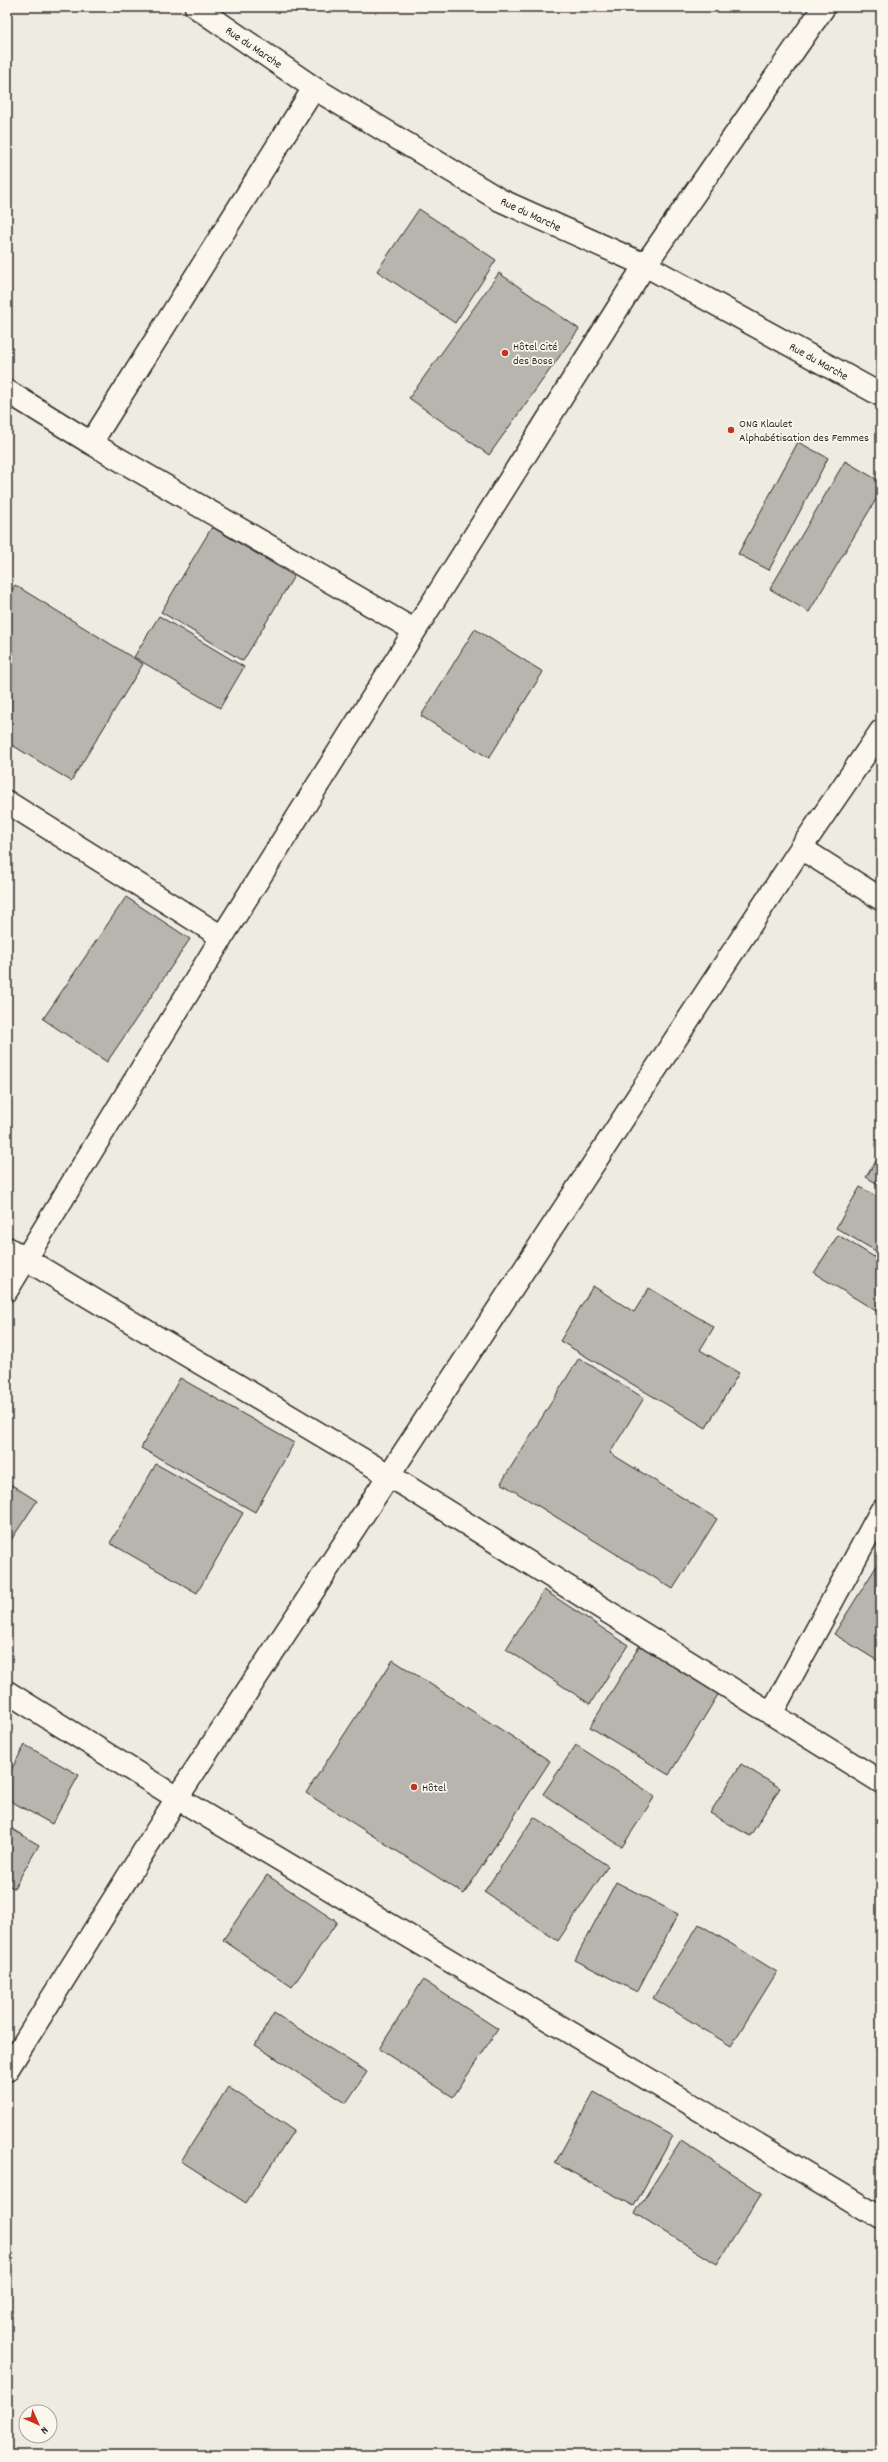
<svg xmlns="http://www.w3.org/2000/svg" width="888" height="2462" viewBox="0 0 888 2462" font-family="Dekko,sans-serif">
  <rect width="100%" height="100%" fill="#eeebe0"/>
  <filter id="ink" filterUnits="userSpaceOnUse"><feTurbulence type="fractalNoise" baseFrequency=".025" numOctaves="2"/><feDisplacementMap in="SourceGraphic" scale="8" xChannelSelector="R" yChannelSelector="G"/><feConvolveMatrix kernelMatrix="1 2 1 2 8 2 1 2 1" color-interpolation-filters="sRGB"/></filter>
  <g filter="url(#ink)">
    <path fill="#b8b5ae" stroke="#2b2b2b" d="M419,209L496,260L455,323L377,271Z
      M499,273L579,329L489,455L409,398Z
      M798,442L828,458L769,570L738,554Z
      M845,461L881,482V491L809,612L770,589Z
      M212,527L294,576L243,661L161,612Z
      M15,585L143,664L71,781L7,742V598Z
      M159,616L244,667L220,708L134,657Z
      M475,629L543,672L489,758L421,716Z
      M126,897L190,939L107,1062L43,1019Z
      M881,1153V1186L866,1177Z
      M860,1187L881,1199V1254L836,1228Z
      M838,1235L881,1261V1314L814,1273Z
      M593,1286L634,1312L649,1288L714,1327L700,1350L739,1373L706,1428L560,1341Z
      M579,1358L644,1398L610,1453L717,1519L673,1589L501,1483Z
      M180,1378L294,1443L255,1512L141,1448Z
      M156,1464L243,1513L197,1593L110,1543Z
      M7,1482L37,1501L7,1546Z
      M881,1559V1663L834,1634Z
      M544,1590L628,1645L590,1704L506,1649Z
      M640,1645L719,1693L669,1775L590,1727Z
      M393,1660L550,1761L464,1894L306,1793Z
      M25,1745L79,1775L52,1824L7,1799V1777Z
      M576,1745L655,1796L622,1847L543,1794Z
      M741,1764L780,1788L750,1836L710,1813Z
      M534,1817L608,1866L558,1941L484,1892Z
      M7,1826L39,1845L14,1888L7,1885Z
      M267,1875L337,1922L292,1987L223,1940Z
      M616,1882L678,1914L637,1992L575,1960Z
      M699,1924L777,1972L731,2046L653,1998Z
      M423,1980L498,2029L453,2097L379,2049Z
      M274,2013L367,2072L346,2103L255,2045Z
      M228,2087L294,2130L246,2203L181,2161Z
      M594,2092L673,2136L634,2206L555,2163Z
      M681,2141L762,2193L717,2264L635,2213Z"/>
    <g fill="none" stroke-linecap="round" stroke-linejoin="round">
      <g stroke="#2b2b2b" stroke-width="25">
        <path id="minor" d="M196,7L314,88L500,200L645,265L881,395
          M7,391L91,443L414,630
          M91,443L314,88
          M7,802L222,937
          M801,848L881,899
          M7,1248L390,1476L881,1782
          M7,1290L222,937L645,265L824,7
          M7,1692L177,1798L881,2218
          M771,1714L881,1511
          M7,2070L177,1798L801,848L881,731"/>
      </g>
      <use href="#minor" stroke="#fbf7ec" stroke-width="22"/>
    </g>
  </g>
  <g fill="#c8321e" stroke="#fbf7ec" stroke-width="1.5">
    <circle cx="505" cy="353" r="4"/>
    <circle cx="731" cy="430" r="4"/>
    <circle cx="414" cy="1787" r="4"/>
  </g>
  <g text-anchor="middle" stroke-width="3.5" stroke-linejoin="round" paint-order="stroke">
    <g font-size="12" fill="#2b2b2b" stroke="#fbf7ec">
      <text transform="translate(254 47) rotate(34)" y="4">Rue du Marche</text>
      <text transform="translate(531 214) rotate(25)" y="4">Rue du Marche</text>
      <text transform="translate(819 361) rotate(29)" y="4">Rue du Marche</text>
    </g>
    <g font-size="12" fill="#2b2b2b" stroke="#fbf7ec" text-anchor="start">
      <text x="513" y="350">Hôtel Cité<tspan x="513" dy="14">des Boss</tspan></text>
      <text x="739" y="427">ONG Klaulet<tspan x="739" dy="14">Alphabétisation des Femmes</tspan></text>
      <text x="422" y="1791">Hôtel</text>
    </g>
  </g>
  <rect width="888" height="2462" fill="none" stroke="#fbf7ec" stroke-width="24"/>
  <rect x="12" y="12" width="864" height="2438" fill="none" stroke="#2b2b2b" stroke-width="1.5" filter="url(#ink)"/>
  <g transform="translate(38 2424) rotate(135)"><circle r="19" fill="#fbf7ec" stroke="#a8a59f"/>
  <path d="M0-3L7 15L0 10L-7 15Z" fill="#c8321e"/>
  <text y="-6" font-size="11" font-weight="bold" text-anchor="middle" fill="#2b2b2b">N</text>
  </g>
</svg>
